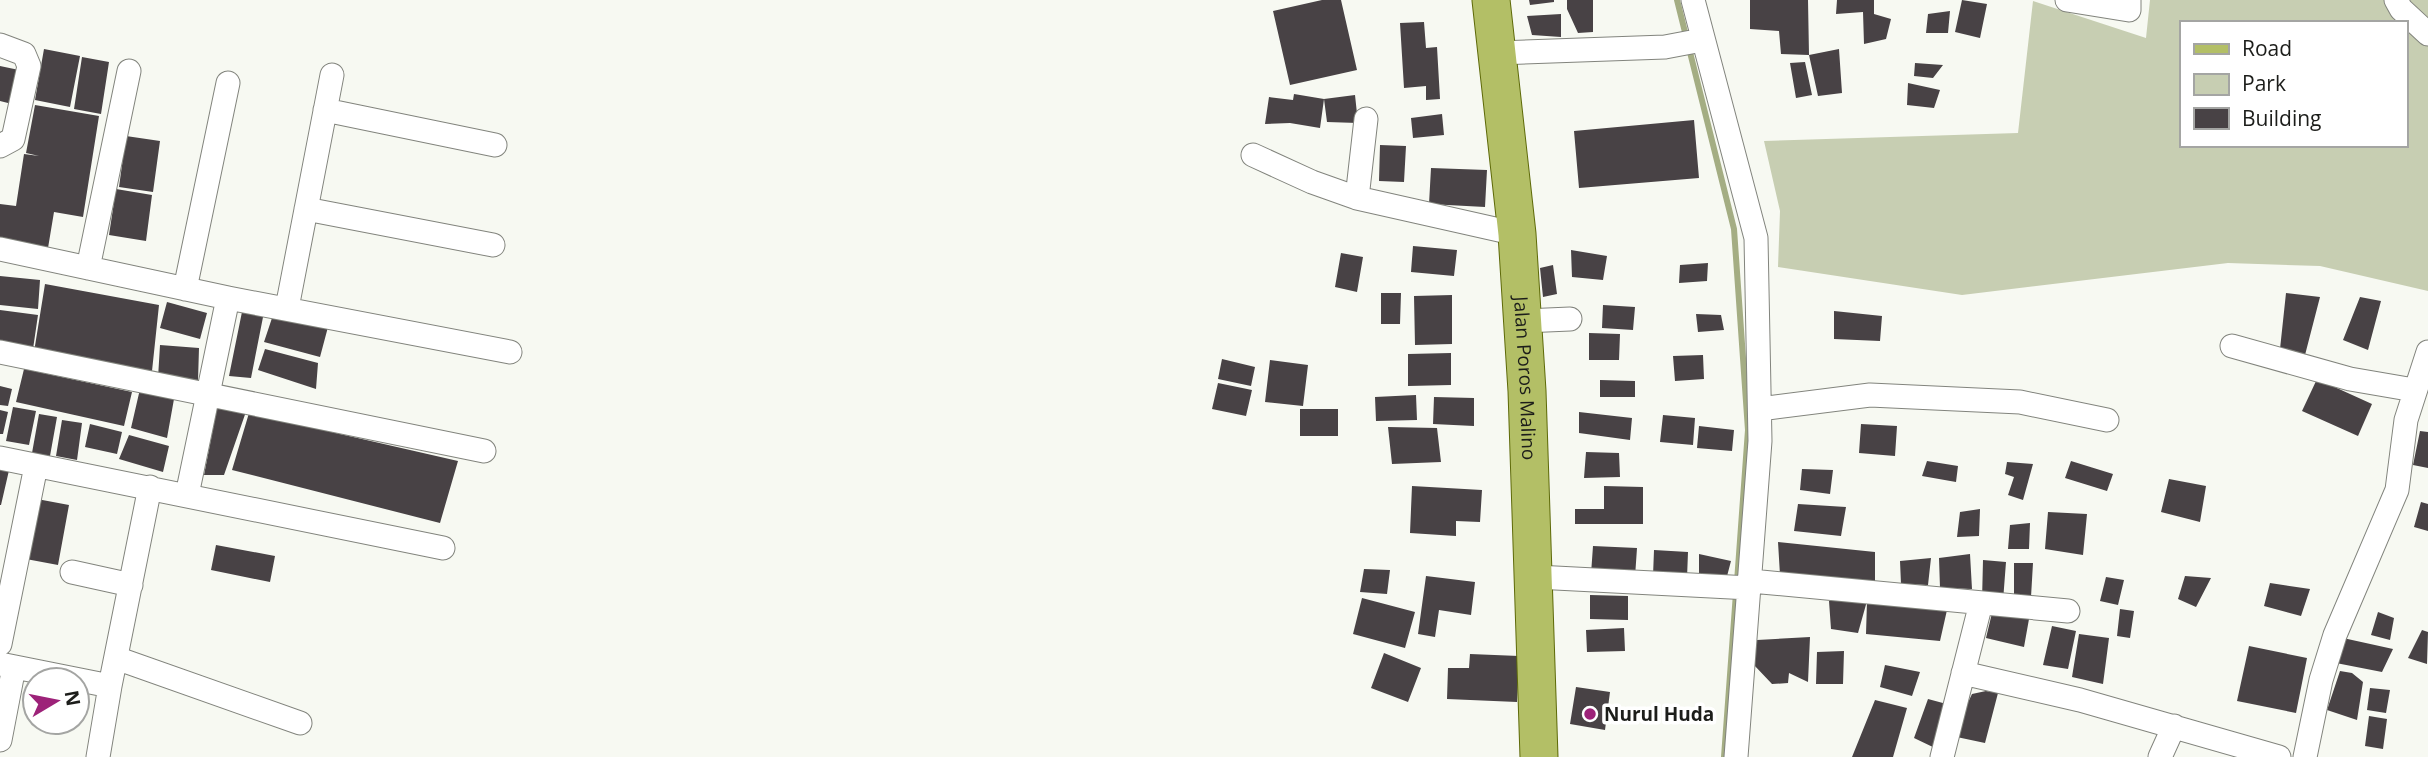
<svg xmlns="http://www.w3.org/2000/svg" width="2428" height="757" viewBox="0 0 2428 757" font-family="'Open Sans',sans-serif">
  <rect width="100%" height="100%" fill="#f7f9f2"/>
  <path fill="#c7ceb2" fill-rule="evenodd" d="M2150,0H2428V291L2320,266L2228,263L1962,295L1778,267L1780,211L1764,141L2018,133L2033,1L2146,38ZM2181,23H2405V145H2181Z"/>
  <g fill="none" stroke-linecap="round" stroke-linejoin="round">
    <path stroke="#a4ad83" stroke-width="6" d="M1677,0L1734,229L1748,430L1737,582
      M1724,757L1736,593"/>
  </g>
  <path fill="#484245" d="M1322,0H1341L1357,70L1290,85L1273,11Z
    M1529,0H1554V2L1530,5Z
    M1567,0H1593V32L1578,33L1567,9Z
    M1750,0H1808L1809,55L1781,54L1779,31L1750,29Z
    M1837,0H1874V14L1891,19L1886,39L1864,44L1863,12L1836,14Z
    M1962,0L1987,4L1980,38L1955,32Z
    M1950,11L1948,33H1926L1928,14Z
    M1561,14V37L1532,35L1527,16Z
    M1424,22L1426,48L1437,47L1440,99L1426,100V86L1404,88L1400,23Z
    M44,49L80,56L70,107L35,100Z
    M1839,49L1842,93L1818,96L1809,55Z
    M82,57L109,62L101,114L74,109Z
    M1805,62L1812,95L1796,98L1790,63Z
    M1915,63L1943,65L1933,78L1914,76Z
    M0,66L19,70L12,104L0,101Z
    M1908,83L1940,90L1934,108L1907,105Z
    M1294,94L1324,99L1320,128L1290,123L1265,124L1269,97L1293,100Z
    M1355,95L1358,123L1327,122L1324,99Z
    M35,105L99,116L83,217L54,212L48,248L0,241V204L16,206L24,154L39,156L26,153Z
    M1442,114L1444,135L1413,138L1411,118Z
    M1694,120L1699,178L1579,188L1574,131Z
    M126,136L160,141L153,192L119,187Z
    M1380,145L1406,146L1404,182L1379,181Z
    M1431,168L1487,170L1485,207L1429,204Z
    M116,189L152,195L146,241L109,235Z
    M1413,246L1457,250L1454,276L1411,272Z
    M1571,250L1607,256L1603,280L1572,277Z
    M1341,253L1363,257L1357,292L1335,287Z
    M1708,263L1707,281L1679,283L1680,265Z
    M1553,265L1557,294L1543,297L1540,268Z
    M0,276L40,280L38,309L0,305Z
    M45,284L159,305L152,371L34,352Z
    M1381,293H1401L1400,324H1381Z
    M2286,293L2320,297L2305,355L2280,349Z
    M1452,295V344L1415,345L1414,296Z
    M2360,297L2381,301L2368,350L2343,340Z
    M167,302L207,313L200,339L160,328Z
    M244,302L265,307L251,378L229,376Z
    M1603,305L1635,307L1633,330L1602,328Z
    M0,310L38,315L33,349L0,345Z
    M1834,311L1882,316L1880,341L1834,339Z
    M1696,314L1721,315L1724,330L1698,332Z
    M272,318L328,327L320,357L264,342Z
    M1589,333L1620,334L1619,360H1589Z
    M160,345L199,348L198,381L158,378Z
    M265,349L318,363L316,389L258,370Z
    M1451,353V385L1408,386V354Z
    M1703,355L1704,379L1675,381L1673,356Z
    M1222,359L1255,367L1251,386L1218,379Z
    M1270,360L1308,365L1303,406L1265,402Z
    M24,369L132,392L124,426L16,402Z
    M2317,379L2372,404L2358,436L2302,411Z
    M1600,380L1635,381V397H1600Z
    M1218,383L1252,390L1246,416L1212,409Z
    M0,386L12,389L8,406L0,405Z
    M140,389L174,399L167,438L131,428Z
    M1416,395L1417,420L1376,421L1375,397Z
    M1434,397L1474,398V426L1433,424Z
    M219,398L249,403L224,475H204Z
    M13,407L36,411L29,445L6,441Z
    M1300,409H1338V436H1300Z
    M0,410L8,412L3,434H0Z
    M1579,412L1632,418L1630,440L1579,433Z
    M249,413L458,461L440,523L232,470Z
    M39,414L57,417L50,456L32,453Z
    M1663,415L1695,418L1693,445L1660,442Z
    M62,420L82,423L77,460L56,456Z
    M90,424L122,432L117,454L85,447Z
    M1861,424L1897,426L1895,456L1859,453Z
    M1699,426L1734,430L1732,451L1697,448Z
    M1388,427L1437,428L1441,462L1392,464Z
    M2420,431L2428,432V468L2413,465Z
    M129,435L169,446L163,472L119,459Z
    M1586,452L1619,453L1620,477L1584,478Z
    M1927,461L1958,466L1956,482L1922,476Z
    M2071,461L2113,474L2107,491L2065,478Z
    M2007,462L2033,464L2023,500L2008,495L2014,477L2005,474Z
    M0,464L10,466L1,505H0Z
    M1802,469L1833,470L1830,494L1800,490Z
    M2169,479L2206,486L2200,522L2161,512Z
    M1412,486L1482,490L1480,522L1456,521V536L1410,533Z
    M1604,486L1643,487V524H1575V509H1604Z
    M37,499L69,505L58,565L26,559Z
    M2421,502L2428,504V531L2414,527Z
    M1798,504L1846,507L1841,536L1794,531Z
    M1980,509L1979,536L1957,537L1960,512Z
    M2048,512L2087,514L2083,555L2045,549Z
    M2030,523L2029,549H2008L2010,525Z
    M1778,542L1875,552V585L1780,575Z
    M216,545L275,556L270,582L211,570Z
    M1593,546L1637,548L1635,577L1591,574Z
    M1654,550L1688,552L1687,578L1653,576Z
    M1699,554L1731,561L1726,580L1699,578Z
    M1970,554L1972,589L1940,588L1939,558Z
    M1931,558L1928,585L1901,584L1900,561Z
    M1983,560L2006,562L2003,601H1982Z
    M2014,563H2033L2031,597L2014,598Z
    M1364,569L1390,570L1387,594L1360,592Z
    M1426,576L1475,582L1471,615L1439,610L1435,637L1418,634Z
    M2185,576L2211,578L2196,607L2178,599Z
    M2106,577L2124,580L2118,605L2100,601Z
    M2270,583L2310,589L2301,616L2264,606Z
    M1590,595L1628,596V620L1590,619Z
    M1362,598L1415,612L1405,648L1353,634Z
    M1829,601H1867L1858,633L1831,629Z
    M1867,601L1947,610L1940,641L1866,634Z
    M2120,609L2134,611L2130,638L2117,636Z
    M2378,612L2394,618L2390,640L2371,635Z
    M1992,613L2029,619L2024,647L1986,638Z
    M2052,626L2076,631L2068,669L2043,665Z
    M1624,628L1625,651L1587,652L1586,630Z
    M2422,630L2428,632L2427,664L2408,658Z
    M2079,634L2109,638L2103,684L2072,677Z
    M1810,637L1808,682L1789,673L1788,683L1772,684L1754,665L1757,640Z
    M2343,638L2393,649L2382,672L2336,663Z
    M2249,646L2307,658L2296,713L2237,701Z
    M1844,651L1843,684H1816L1817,652Z
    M1384,653L1421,668L1408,702L1371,688Z
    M1470,654L1519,656L1517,702L1447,699L1448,668H1469Z
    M1885,665L1920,672L1912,696L1880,687Z
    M2340,671L2352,673L2363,682L2357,720L2327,710Z
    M1576,687L1610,692L1605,730L1570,724Z
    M2370,688L2390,690L2386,713L2367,710Z
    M1986,691L1998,693L1985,743L1952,736L1972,694Z
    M1928,699L1954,706L1937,749L1914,738Z
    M1875,700L1907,708L1893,757H1852Z
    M2369,716L2387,719L2383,749L2365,746Z"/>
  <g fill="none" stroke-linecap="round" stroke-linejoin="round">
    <g stroke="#82847d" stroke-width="25">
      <path id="street" d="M1693,0L1756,238L1760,441L1736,757
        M2067,0L2129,10V0
        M2396,0L2401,9L2428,34
        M0,45L24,54L29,66L13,139L0,146
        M1497,53L1665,47L1702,40
        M325,110L495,145
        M1253,155L1312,182L1357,198L1517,234
        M1357,198L1366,119
        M306,209L493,245
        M0,249L228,298L187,495
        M88,268L129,71
        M185,289L228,83
        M228,298L510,352
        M287,308L332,75
        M1522,321L1570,319
        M2232,346L2350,379L2414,390
        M0,352L484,451
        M1760,409L1870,395L2020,402L2107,420
        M0,458L443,548
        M72,572L131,585
        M1536,577L1750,588
        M1751,581L2068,611
        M0,644L36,466
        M116,658L300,723
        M0,664L110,686L150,487
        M1963,673L2080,700L2279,757
        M0,740L14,667
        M98,757L110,686
        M1942,757L1981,603
        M2160,757L2174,726
        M2305,757L2321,680L2335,635L2397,490L2406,420L2428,352"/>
    </g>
    <g stroke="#5e6a09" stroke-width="39">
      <g id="primary">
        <path id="s1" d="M1491,0L1517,234L1527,391L1539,757"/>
      </g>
    </g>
    <use href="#street" stroke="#fff" stroke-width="23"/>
    <use href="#primary" stroke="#b3bf66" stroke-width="37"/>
  </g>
  <circle fill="#9d2279" stroke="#fff" stroke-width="2.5" cx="1590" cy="714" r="7"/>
  <g text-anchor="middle" stroke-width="7" stroke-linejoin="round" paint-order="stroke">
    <g font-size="19" fill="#1c1d1a" stroke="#fff">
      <text dy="7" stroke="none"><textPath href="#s1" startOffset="380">Jalan Poros Malino</textPath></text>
    </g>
    <g font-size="19" font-weight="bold" fill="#1c1d1a" stroke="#fff" text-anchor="start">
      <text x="1604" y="721">Nurul Huda</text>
    </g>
  </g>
  <rect x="2180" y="21" width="228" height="126" fill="#ffffff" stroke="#a4a5a3" stroke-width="2"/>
  <rect x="2194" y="44" width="35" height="10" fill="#b3bf66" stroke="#a4a5a3" stroke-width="2"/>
  <text x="2242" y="56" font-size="21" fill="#1c1d1a">Road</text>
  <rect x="2194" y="74" width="35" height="21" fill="#c7ceb2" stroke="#a4a5a3" stroke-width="2"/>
  <text x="2242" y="91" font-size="21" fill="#1c1d1a">Park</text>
  <rect x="2194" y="108" width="35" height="21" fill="#484245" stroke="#a4a5a3" stroke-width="2"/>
  <text x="2242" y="126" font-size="21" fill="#1c1d1a">Building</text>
  <g transform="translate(56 701) rotate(80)"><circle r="33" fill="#ffffff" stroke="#a4a5a3" stroke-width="2"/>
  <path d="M0-5L12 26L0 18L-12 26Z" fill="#9d2279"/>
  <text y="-10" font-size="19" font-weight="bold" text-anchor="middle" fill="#1c1d1a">N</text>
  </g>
</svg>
